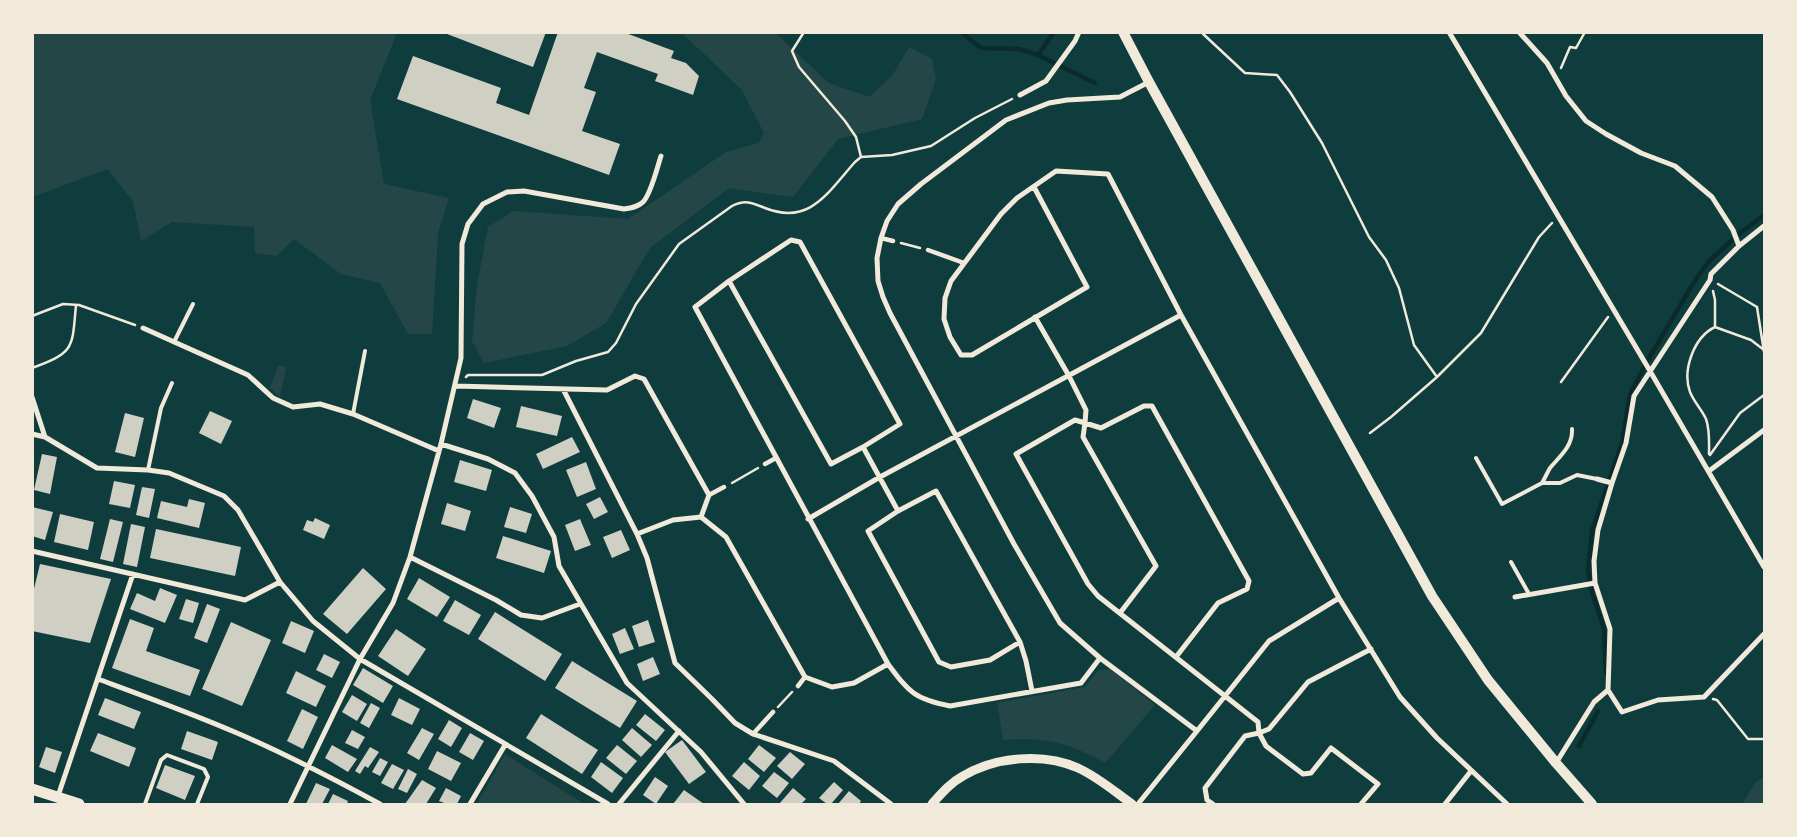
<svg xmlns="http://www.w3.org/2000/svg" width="1797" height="837" viewBox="0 0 1797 837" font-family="'Space Grotesk',sans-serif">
  <rect width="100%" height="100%" fill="#0f3d3e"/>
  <path fill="#244646" d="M33,32L397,33L370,100L384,184L449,198L438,233L432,334H408L380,283L341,274L294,239L277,256L255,253L254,227L172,222L141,241L133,201L107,169L33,197Z
    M682,33H775L829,83L869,97L892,76L909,47L932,59L936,79L922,119L838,139L793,197L729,188L650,248L606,323L567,346L484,363L472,341L477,285L488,227L513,211L628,219L726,152L759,143L764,133L742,90Z
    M278,366L286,367L280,397L270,388Z
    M1110,669L1155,705L1105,763C1071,743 1043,736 1003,740L997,703L1085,687L1099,670Z
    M505,754L584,804H477Z
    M1764,777V804H1742L1756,782Z"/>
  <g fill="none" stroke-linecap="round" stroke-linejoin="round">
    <path stroke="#0a2a2b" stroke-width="4.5" d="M961,32L981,48L1019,49L1038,55L1095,83
      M1038,55L1054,32
      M1606,673L1604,629L1591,589L1588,571L1592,531L1622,443L1630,394L1649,358L1696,279L1710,260L1739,234L1764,215
      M1579,746L1598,711"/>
  </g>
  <path fill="#cfcfc3" d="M442,32H546L533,67Z
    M558,32H623L674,51L671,58L686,63L699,76L693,95L655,81L658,74L597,52L584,88L596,92L582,131L620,144L609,175L397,99L413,56L501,88L496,103L529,115Z
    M473,399L501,408L494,428L467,418Z
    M521,406L562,416L557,436L516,427Z
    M210,411L232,421L221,444L199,433Z
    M125,413L144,418L135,457L115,452Z
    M572,437L580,452L543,469L536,454Z
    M42,454L57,457L50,494L34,490Z
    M460,460L492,470L486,491L454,482Z
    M586,462L596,489L577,497L566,470Z
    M114,481L135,485L130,508L109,504Z
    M142,487L155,489L149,518L136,515Z
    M600,497L608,512L594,519L586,504Z
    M189,499L205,503L199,528L157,518L161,501L187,507Z
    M447,503L471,511L465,531L441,524Z
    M32,507L53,512L45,540L32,536Z
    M510,507L532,514L526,533L504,527Z
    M60,514L94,522L88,550L54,542Z
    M315,518L330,525L324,539L303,530L307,520L313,522Z
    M110,519L123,522L113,562L100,559Z
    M580,519L591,545L575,551L565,525Z
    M131,524L145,527L137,567L123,564Z
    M156,529L241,547L235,576L150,558Z
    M621,530L630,550L612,558L603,537Z
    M503,536L551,551L544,573L496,558Z
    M40,564L111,579L90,643L32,631V597Z
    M363,568L386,589L347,634L323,614Z
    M419,578L450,597L437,617L407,599Z
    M160,588L177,595L165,623L130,609L137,593L155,601Z
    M186,599L199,603L193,623L179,619Z
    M455,600L481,615L469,635L443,621Z
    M207,604L220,609L207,643L194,638Z
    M495,612L562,654L545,681L478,639Z
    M130,619L154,628L146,651L200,670L190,696L112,668Z
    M648,620L655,642L639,647L632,626Z
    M291,621L314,631L305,653L282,643Z
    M231,622L271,640L242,706L202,689Z
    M625,628L634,649L620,654L612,634Z
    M396,629L426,649L408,676L378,656Z
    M324,654L340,662L332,678L316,670Z
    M653,657L660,674L643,681L637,664Z
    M572,661L637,701L620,728L555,688Z
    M363,668L393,686L383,703L353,685Z
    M296,671L326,686L316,707L286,693Z
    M352,695L367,704L357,721L342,712Z
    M105,698L141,712L134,729L98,715Z
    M399,698L420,709L412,725L391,715Z
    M371,703L380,708L369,728L360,723Z
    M302,709L318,717L303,749L287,741Z
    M541,714L598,750L582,774L526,738Z
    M645,714L665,730L656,741L636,725Z
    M449,720L462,728L451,747L438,739Z
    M422,728L434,734L419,760L407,753Z
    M632,728L652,745L641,757L622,740Z
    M352,730L365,737L358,749L345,743Z
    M187,731L218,742L212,760L181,749Z
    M98,733L136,748L129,767L90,751Z
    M470,733L484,741L473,760L459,752Z
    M682,740L706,772L689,784L665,752Z
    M332,745L357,759L348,772L325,758Z
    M617,745L637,761L626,774L606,758Z
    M759,745L776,758L764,772L748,759Z
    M46,747L62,752L55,773L39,767Z
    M370,747L379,752L368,768L365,766L360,774L355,771Z
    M437,751L461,763L451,781L428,769Z
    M790,752L805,764L792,779L777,766Z
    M380,758L388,762L380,776L372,772Z
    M601,762L623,778L612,793L591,777Z
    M744,762L760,776L749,790L732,776Z
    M392,764L404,770L393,789L381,783Z
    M165,765L195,776L185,800L156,788Z
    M408,769L417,774L407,793L398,789Z
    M774,772L789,783L777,798L762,786Z
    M655,777L668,786L656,804L643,795Z
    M422,780L436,788L426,804H405Z
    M834,782L843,790L831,804H827L819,798Z
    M316,783L330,789L322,804H306Z
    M446,788L461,796L457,804H447L439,801Z
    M793,788L806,799L801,804H779Z
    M684,790L704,804H673Z
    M849,791L861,801L859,804H838Z
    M333,794L348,801L347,804H328Z"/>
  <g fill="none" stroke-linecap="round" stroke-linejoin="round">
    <path stroke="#f1e9da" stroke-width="2.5" d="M804,32L792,51L799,67L845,121L856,137L861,157
      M1201,32L1245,73L1277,75L1290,92L1322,143L1369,237L1386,260L1399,288L1414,345L1437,377
      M1561,68L1570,47L1576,48L1585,32
      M901,243L920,248
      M1718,284L1757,307L1764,352
      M1713,291L1715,300V327
      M32,316L63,304L79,305L135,325
      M32,368C75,352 72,349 76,305
      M466,377L468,375H542L576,361L608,352L616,343L636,304L679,244L732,206C745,199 753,203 765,208C810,226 828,192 855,162L861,157L892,155L931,146L975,118L1012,99
      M1561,382L1608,317
      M1370,433L1391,417L1437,377L1481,333L1539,237L1552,223
      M1709,454C1709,443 1710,430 1706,419C1702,410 1694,402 1690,392C1682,370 1694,337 1715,327L1751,340L1764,350
      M1710,455L1740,413L1764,395
      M732,483L758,468
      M1713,699L1717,700L1748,739H1764
      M778,707L792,692"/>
    <path stroke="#f1e9da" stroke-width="4" d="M174,342L193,304
      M353,414L365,351
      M1476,458L1502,504L1542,483H1560L1577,475L1597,479
      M148,470L161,408L172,383
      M1542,483C1545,478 1547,473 1550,468C1560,456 1573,446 1572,429
      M1511,562L1529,594
      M145,804L161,760L167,755L204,769L208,777L197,804"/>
    <path stroke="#f1e9da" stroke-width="4.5" d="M881,238L893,241
      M928,250L964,263
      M765,464L776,458
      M709,495L724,487
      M798,686L805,677
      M753,734L773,712"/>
    <path stroke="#f1e9da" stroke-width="5" d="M1449,32L1650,371L1764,567
      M1519,32L1547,63L1566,96L1586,121L1606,134L1641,153L1675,166L1712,197L1733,230L1739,246
      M1020,95L1046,81L1075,41L1079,32
      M1034,187L1087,287L972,355H961L950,337L944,319L945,298L951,281L1001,214L1017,198L1056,171L1108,174L1181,315L1339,598L1400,697L1437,738L1507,804
      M791,240L800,242L900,424L863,447L831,464L729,281Z
      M729,281L695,307L888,664C909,692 914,699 950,706L1081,683L1100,658
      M1035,317L1069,376L1086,410L1085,423L1075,420L1016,454L1088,584L1098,596L1258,722L1259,733L1245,736L1205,788L1207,800L1213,804
      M143,328L248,375L273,398L293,407L320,404L353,414L439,451
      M456,386L607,390L635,376L644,379L709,495L701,517
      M563,389L637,534L647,558L675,663L712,699L735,723L753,734L834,761L891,804
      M32,397L45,437
      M32,434L45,437L97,468L148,470L169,473L224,496L238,510L280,582L313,621L360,659L608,804
      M441,444L488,459L515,473L532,496L554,537L559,566L627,683L701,752L744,804
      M863,447L898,511
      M1709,471L1764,430
      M1597,479L1612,483
      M808,519L880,477L1181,315
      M637,534L673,520L701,517L726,537L805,677L832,687L854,683L888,664
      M32,551L245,600L280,582
      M410,557L496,600L521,615L542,618L580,604
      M1515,597L1595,583
      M1120,613L1156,566L1083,437L1085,423L1101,428L1144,406H1152L1249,581L1247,589L1218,603L1176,657
      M1020,642L936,491L898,511L868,531L939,662L951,667L990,660L1020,642L1026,661L1032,691
      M98,679C144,696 191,713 237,733C286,754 334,779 380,804
      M1608,690L1622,712L1658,700L1704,697L1764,634
      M1197,731L1269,641L1339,598
      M1556,763L1594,702L1608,690L1610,629L1595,583L1594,561L1598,530L1612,483L1626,443L1634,396L1710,280L1711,274L1739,246L1764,226
      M58,796L133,574
      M290,804L360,659L393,603L410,557L441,444L461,358L462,244L468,224L483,204L507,192L524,191L624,209C631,208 638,207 643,202C651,194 657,168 661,156
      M470,804L505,745
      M619,804L679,731
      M1138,804L1197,731L1100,658L1060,623L1014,544L890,313L883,297L878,281L877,258L881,238L887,221L898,204L921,184L1006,120L1049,103L1067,100L1120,97L1149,82
      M1361,804L1378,784L1331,748L1311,773L1303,774L1266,746L1259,733L1269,729L1308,682L1371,649
      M1445,804L1471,771"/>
    <path stroke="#f1e9da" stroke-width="9" d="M932,804C941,794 950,783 963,776C995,757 1043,752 1078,768C1098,777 1115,792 1132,804"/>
    <path stroke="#f1e9da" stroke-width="10" d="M1123,32L1149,82L1432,596L1488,680L1556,763L1592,804"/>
    <path stroke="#f1e9da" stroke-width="11" d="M32,789L79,804"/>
  </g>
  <rect width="1797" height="837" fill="none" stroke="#f1e9da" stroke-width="68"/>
</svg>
